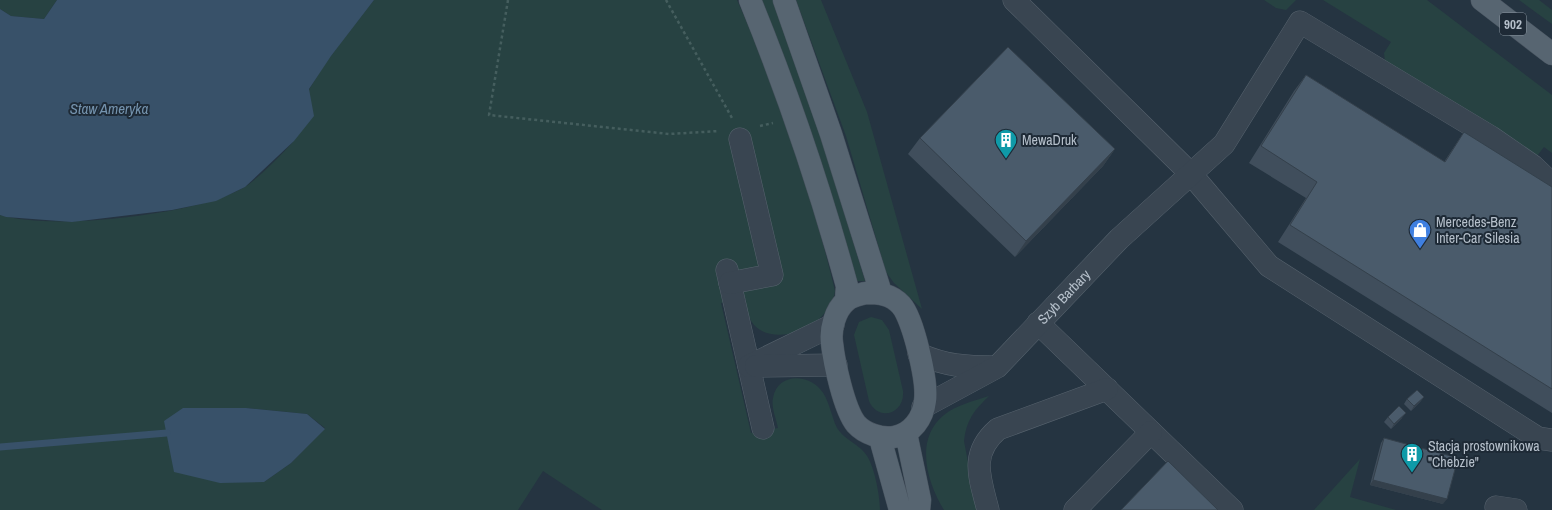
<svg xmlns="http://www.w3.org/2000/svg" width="1552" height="510" viewBox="0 0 1552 510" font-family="'Archivo Narrow',sans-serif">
  <rect width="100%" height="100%" fill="#253441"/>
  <path fill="#274242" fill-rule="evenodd" d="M0,0H57L44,19L11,16L0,9Z
    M374,0H737C779,93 811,191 835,291C829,336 745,358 746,299L721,303L751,433L778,428C776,418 771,407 773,398C777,374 806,373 820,389C829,398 831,416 837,428C844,439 856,443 864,452C874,462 880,496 880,510H602L543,471L518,510H0V215C53,231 196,215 243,188C257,180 281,155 292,143C301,132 302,102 310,88C328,57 352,28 374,0ZM183,408H246L307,414L325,428L291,463L264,482Z
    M761,0H773L806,87L865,281H856Z
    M796,0H821L867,112L922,309L894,283L886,272L846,136Z
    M1264,0H1296L1286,10L1276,8Z
    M1323,0H1427L1552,95V153L1544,147L1537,156L1385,61L1384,53L1391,42Z
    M1519,0H1539L1552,10V24Z
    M871,317L882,320L889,330L903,391C905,414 878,422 869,401L854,335L859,322Z
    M989,396C974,410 966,421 964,441L977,510H944C927,483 914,439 944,415C956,405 974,401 989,396Z
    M1360,459L1350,497L1396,510H1314Z"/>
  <path fill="#385169" d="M57,0H374L331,56L309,89L314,116L294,141L245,187L216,201L172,210L72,222L6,217L0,215V9L11,16L44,19Z
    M183,408H246L307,414L325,429L291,463L264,482L220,483L174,472L164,421Z"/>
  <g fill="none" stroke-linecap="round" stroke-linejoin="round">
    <path stroke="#385169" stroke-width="7" d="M0,447L167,433"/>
    <g stroke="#57636e" stroke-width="23">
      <g id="minor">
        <path d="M1014,0L1191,174L1269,266L1538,438L1552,440"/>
        <path d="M727,270L763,428"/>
        <path d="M730,283L772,275L740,139"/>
        <path d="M1038,323L1232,510"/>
        <path d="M919,354C946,366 966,367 995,367"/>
        <path d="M749,366L833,325"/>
        <path d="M756,366L836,365"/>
        <path id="s1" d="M923,407L997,367L1119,239L1224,144L1300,22L1491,137L1533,166L1552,184"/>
        <path d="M1496,507L1516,510"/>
        <path d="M988,510C980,478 969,454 998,429L1107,389"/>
        <path d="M1075,510L1151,432"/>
      </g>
    </g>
    <g stroke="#46515d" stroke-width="23">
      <path id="major" d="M750,0C788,93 820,188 847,286L846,300
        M784,0L831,134L881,293
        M1482,0L1552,54
        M865,293C879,293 891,294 901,305C913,318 928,382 925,401C923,418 912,434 894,437C881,439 865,434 856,424C844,409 834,362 832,343C830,330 835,310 846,301C851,296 859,295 865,293Z
        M906,433L920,500L919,510
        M880,438L900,510"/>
    </g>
    <path stroke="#455e5e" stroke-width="2.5" stroke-dasharray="3 3" stroke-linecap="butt" d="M508,0L489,115L669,134L719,131
      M666,0L732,118
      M760,126L773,123"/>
    <use href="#minor" stroke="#394551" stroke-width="22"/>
    <use href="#major" stroke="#576571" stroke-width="22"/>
  </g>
  <path fill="#404e5c" d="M1306,75L1444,162L1464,132L1552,187V413L1278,242L1306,198L1249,163L1294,91Z
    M920,138L1115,149L1103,166L1015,257L908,154Z
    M1424,397L1420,402L1411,411L1404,404L1407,399Z
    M1388,417L1402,418L1391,429L1384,422Z
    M1384,438L1443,504L1370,485L1381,443Z"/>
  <path fill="#34404b" d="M1115,149L1103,166L1015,257L1026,241Z
    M1424,397L1420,402L1411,411L1414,406Z
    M1406,413L1402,418L1391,429L1394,424Z
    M1373,480L1447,499L1443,504L1370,485Z"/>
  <path fill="#4a5b6b" stroke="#34404b" d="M1008,47L1115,149L1026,241L920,138Z
    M1306,75L1445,162L1464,132L1552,187V389L1290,225L1317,182L1261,146Z
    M1417,390L1424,397L1414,406L1407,399Z
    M1399,406L1406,413L1394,424L1388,417Z
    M1384,438L1458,458L1447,499L1373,480Z
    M1168,461L1218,510H1121Z"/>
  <defs>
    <g id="building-pin" transform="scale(1.15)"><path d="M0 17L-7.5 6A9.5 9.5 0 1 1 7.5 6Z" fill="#0f9aa8" stroke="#1e2a36"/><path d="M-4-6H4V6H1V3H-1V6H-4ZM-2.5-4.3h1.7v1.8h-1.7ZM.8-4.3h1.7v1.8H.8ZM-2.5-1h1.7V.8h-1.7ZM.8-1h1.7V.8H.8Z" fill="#fff"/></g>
    <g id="shop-pin" transform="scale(1.15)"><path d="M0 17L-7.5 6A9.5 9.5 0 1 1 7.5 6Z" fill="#3f7fe0" stroke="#1e2a36"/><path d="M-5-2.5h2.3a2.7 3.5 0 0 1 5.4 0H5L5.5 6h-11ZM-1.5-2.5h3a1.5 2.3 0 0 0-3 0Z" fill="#fff"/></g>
  </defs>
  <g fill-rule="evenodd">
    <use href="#building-pin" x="1006" y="140"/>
    <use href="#shop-pin" x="1420" y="230"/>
    <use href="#building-pin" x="1412" y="454"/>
  </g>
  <g text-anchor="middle" stroke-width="4" stroke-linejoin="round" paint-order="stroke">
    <rect fill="#1e2a36" stroke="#88939e" stroke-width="1" x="1500" y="13" width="26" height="22" rx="3"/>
    <g font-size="13" font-weight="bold" fill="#b6c0cb">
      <text x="1513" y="29">902</text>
    </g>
    <g font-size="14" fill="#b6c0cb" stroke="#1e2a36" text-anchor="start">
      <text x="1022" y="145">MewaDruk</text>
      <text x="1436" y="227">Mercedes-Benz<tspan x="1436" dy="16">Inter-Car Silesia</tspan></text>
      <text x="1428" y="451">Stacja prostownikowa<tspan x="1428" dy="16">"Chebzie"</tspan></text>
    </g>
    <g font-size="14" fill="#b6c0cb" stroke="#1e2a36">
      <text dy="5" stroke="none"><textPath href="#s1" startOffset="181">Szyb Barbary</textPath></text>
    </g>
    <g font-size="15" font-style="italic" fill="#7594af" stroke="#1e2a36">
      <text x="109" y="114">Staw Ameryka</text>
    </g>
  </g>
</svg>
